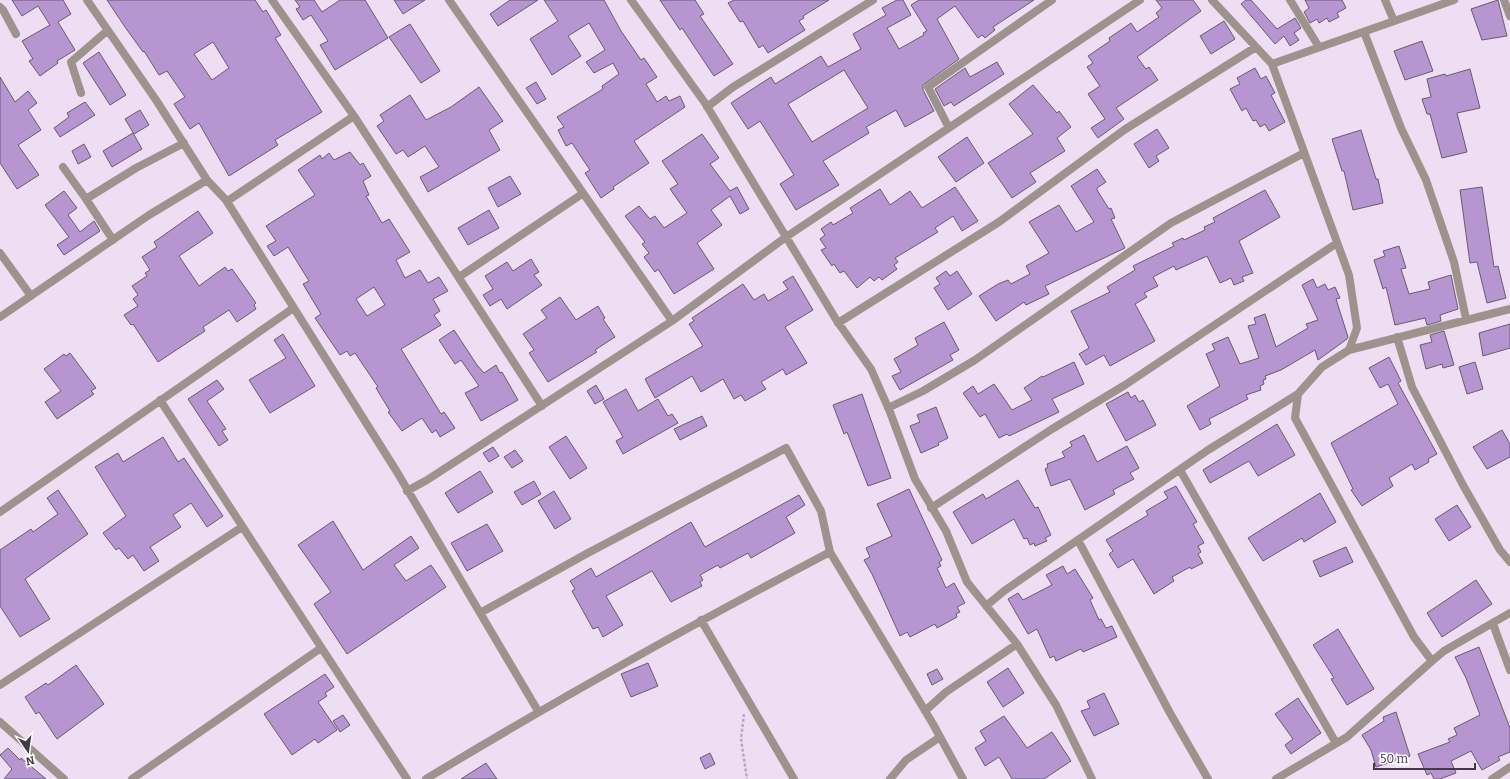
<svg xmlns="http://www.w3.org/2000/svg" width="1510" height="779" viewBox="0 0 1510 779" font-family="Bitter,serif">
  <rect width="100%" height="100%" fill="#eeddf3"/>
  <path fill="#b795d0" stroke="#675c70" fill-rule="evenodd" d="M12,0H63L71,14L58,22L75,50L57,61L58,63L40,76L29,61L33,59L22,41L50,25L38,6L22,16Z
    M107,0H255L263,12L266,10L281,35L275,38L322,112L275,140L278,145L229,176L199,123L190,129L174,104L185,97L167,71L159,75L144,51L143,52L125,27ZM213,42L229,68L212,80L194,54Z
    M295,0H314L322,12L340,0H365L388,38L335,70L320,45L328,41L311,15L303,20L296,9L300,7Z
    M394,0H425L403,14Z
    M510,0H538L498,26L490,14Z
    M544,0H604L621,31L641,60L644,58L657,77L646,84L657,102L666,96L669,101L680,96L685,107L634,141L649,163L613,187L614,189L601,198L585,173L590,170L572,143L566,146L558,130L564,127L557,117L603,89L602,86L619,74L613,63L594,73L586,62L605,50L589,23L568,36L581,56L552,75L530,39L558,21Z
    M660,0H695L704,14L700,16L733,64L714,76L682,28L680,30Z
    M734,0H829L803,16L804,18L799,21L805,30L768,53L763,45L759,48L743,21L740,22L728,3Z
    M897,0H903L911,15L887,28L899,49L924,35L923,33L927,31L911,5L919,0H1034L993,27L995,30L985,38L982,35L978,38L955,6L937,19L959,59L923,85V90L934,111L905,127L896,110L866,127L869,133L823,161L839,185L796,210L780,184L794,175L760,121L748,129L731,103L771,77L775,84L821,56L828,67L861,49L853,34L886,15L882,8ZM844,70L868,108L812,142L788,104Z
    M1156,0H1193L1201,11L1137,57L1146,69L1149,67L1158,80L1116,108L1124,119L1098,138L1091,128L1105,119L1088,94L1100,86L1087,67L1093,63L1088,56L1110,41L1109,38L1131,23L1137,32L1159,17L1156,13L1162,8Z
    M1246,0H1251L1277,29L1295,18L1301,28L1294,33L1299,40L1290,46L1284,36L1275,44L1241,4Z
    M1305,0H1342L1346,8L1337,13L1339,17L1329,22L1327,18L1319,23L1317,19L1310,23L1304,12L1309,8Z
    M1498,0L1507,36L1482,40L1471,9Z
    M1224,21L1235,39L1211,54L1200,36Z
    M410,24L440,71L421,83L389,37Z
    M1422,41L1433,71L1405,80L1394,51Z
    M99,52L126,95L110,105L83,63Z
    M997,62L1004,74L954,106L951,102L944,106L935,89L965,68L970,77Z
    M1255,68L1261,79L1266,76L1275,93L1271,95L1285,122L1269,131L1265,124L1260,127L1256,120L1253,121L1246,108L1242,111L1230,89L1240,84L1237,78Z
    M1470,69L1480,108L1457,113L1467,152L1442,158L1430,114H1427L1422,99L1431,97L1427,79L1445,74L1446,76Z
    M0,77L15,102L28,91L37,103L28,110L41,130L18,145L39,175L17,189L0,163Z
    M536,82L546,99L537,104L526,88Z
    M1033,85L1057,113L1059,111L1071,127L1057,138L1065,151L1030,173L1036,182L1012,198L988,163L1033,134L1009,104Z
    M479,87L503,121L489,130L500,150L428,192L420,177L439,167L425,146L408,157L403,150L396,154L377,126L384,121L380,115L410,95L426,120L451,107Z
    M85,102L95,115L60,137L54,128L69,117L67,113Z
    M140,110L149,125L134,134L125,119Z
    M1157,129L1169,148L1156,156L1159,161L1149,168L1134,144Z
    M1361,130L1376,179H1378L1383,203L1353,210L1344,171H1342L1332,139Z
    M133,133L142,149L112,167L103,151Z
    M702,134L719,158L710,164L730,191L737,187L749,209L740,214L730,196L711,210L722,225L697,243L714,269L674,294L658,269L655,272L644,257L649,253L642,244L645,242L625,216L639,206L650,219L655,216L664,228L687,213L670,189L678,184L662,161Z
    M967,137L984,163L956,182L938,157Z
    M84,144L91,157L78,164L72,151Z
    M350,152L360,165L363,163L371,176L363,181L369,195L366,196L382,223L389,219L410,252L396,260L405,278L420,270L428,283L439,277L448,291L433,299L440,311L434,315L441,325L401,349L441,414L444,412L455,428L440,437L436,430L432,433L422,418L402,431L388,412L390,411L376,388L378,387L355,353L350,356L347,351L340,355L315,318L321,314L303,284L309,281L288,247L274,256L267,246L276,241L266,226L315,195L298,170L320,155L322,159L329,153L334,160ZM374,287L385,305L367,316L356,299Z
    M1097,169L1106,182L1097,188V190L1109,209L1111,208L1115,218L1111,219L1125,248L1045,286L1049,294L1026,305L1024,302L996,321L979,296L998,284L1008,280L1011,284L1030,274L1026,266L1049,253L1029,222L1059,205L1076,232L1094,222L1071,186Z
    M510,176L521,194L498,207L488,188Z
    M955,187L978,221L962,231L953,216L935,228L938,232L895,258L898,262L894,265L897,269L882,280L879,277L874,281L870,277L857,288L844,271L840,273L834,264L832,266L821,250L826,248L820,239L825,235L821,229L831,222L833,225L853,213L850,208L880,189L890,205L910,191L922,208Z
    M1482,187L1494,267L1498,266L1506,298L1487,303L1477,262L1470,263L1460,190Z
    M1265,190L1280,217L1239,241L1253,273L1242,277L1244,281L1234,285L1231,278L1220,283L1207,256L1176,270L1174,266L1153,277L1158,286L1144,293L1147,297L1135,304L1155,341L1110,366L1104,355L1086,365L1079,354L1089,348L1071,311L1110,292L1107,287L1135,270L1133,266L1174,246L1172,243L1183,238L1184,240L1205,230L1204,227L1215,222L1213,218Z
    M64,191L77,208L68,215L80,232L94,221L100,231L64,255L57,245L69,237L45,205Z
    M489,210L499,228L468,245L458,228Z
    M198,211L213,233L179,256L199,286L225,267L228,271L232,269L256,303L254,305L256,309L237,322L229,310L203,327L205,331L158,362L133,324L131,325L124,315L138,306L133,299L138,295L132,286L147,276L145,273L150,270L142,257L157,247L154,242Z
    M1399,246L1406,268L1401,269L1409,294L1430,289L1428,282L1451,275L1458,309L1440,315L1441,321L1427,325L1425,318L1395,325L1386,287L1383,289L1374,260L1385,256L1383,251Z
    M531,259L539,272L534,275L542,285L507,309L501,299L490,306L483,295L493,289L485,276L507,262L513,271Z
    M946,271L950,276L957,271L972,294L948,310L934,288L940,284L936,278Z
    M793,276L813,310L785,327L807,363L786,375L783,369L761,382L766,389L745,401L741,395L734,399L723,379L701,392L692,376L655,398L645,379L703,346L689,324L694,321L692,318L743,284L754,300L764,294L768,301L788,289L783,282Z
    M1313,279L1317,288L1325,284L1328,290L1335,287L1340,298L1336,299L1348,337L1347,339L1318,360L1315,350L1281,370L1265,376L1266,379L1263,380L1264,384L1260,386L1261,390L1246,395L1248,399L1209,419L1211,424L1200,430L1187,406L1220,386L1206,354L1215,350L1212,344L1228,337L1240,364L1259,358L1248,326L1256,324L1254,318L1265,314L1276,347L1308,328L1306,324L1318,320L1302,285Z
    M560,297L576,320L598,306L605,318L603,319L615,337L595,350L597,352L548,382L529,353L534,350L523,334L547,318L541,310Z
    M944,322L959,350L950,355L953,360L900,390L892,376L901,372L894,359L918,345L915,338Z
    M1510,324V348L1483,356L1479,333Z
    M454,330L477,365L484,373L496,365L500,373L502,372L518,400L481,421L465,393L479,386L461,360L455,364L439,340Z
    M1444,331L1454,365L1443,368L1442,364L1426,369L1420,345L1432,342L1430,335Z
    M283,334L315,386L270,413L249,380L286,358L274,340Z
    M70,353L96,388L91,391L94,394L57,419L45,402L61,391L44,369L64,354L66,356Z
    M1389,357L1401,381L1398,383L1437,454L1428,459L1429,462L1415,470L1412,464L1389,478L1393,486L1362,506L1351,490L1353,489L1331,443L1398,404L1388,384L1380,388L1369,368Z
    M1074,362L1084,384L1052,399L1059,412L1009,436L1007,434L999,438L985,414L980,417L963,393L973,386L978,394L994,384L1012,410L1032,400L1024,388L1042,376L1043,377Z
    M1475,362L1483,389L1467,394L1459,367Z
    M217,380L224,389L207,401L226,429L222,431L228,440L219,446L188,399Z
    M596,385L604,399L595,404L587,391Z
    M626,389L638,411L658,399L668,416L672,414L678,423L623,454L616,441L623,437L603,402Z
    M1128,392L1131,398L1135,395L1139,402L1143,400L1156,425L1126,441L1106,404Z
    M862,394L891,478L868,486L847,432L844,434L833,405Z
    M936,407L948,438L938,443L939,445L921,453L910,426L920,422L917,415Z
    M702,416L707,426L680,440L674,429Z
    M1277,424L1295,455L1258,476L1249,461L1210,483L1203,470Z
    M1502,430L1510,444V457L1487,469L1473,447Z
    M1084,435L1097,462L1127,446L1139,468L1130,473L1134,479L1113,490L1115,494L1085,510L1070,479L1051,486L1045,469L1048,467L1047,464L1065,457L1062,452L1072,446L1070,442Z
    M566,436L587,468L570,479L549,447Z
    M163,437L178,462L184,458L223,516L207,527L191,503L173,515L181,527L150,547L159,561L144,571L133,555L128,559L119,548L116,550L103,533L126,516L95,467L118,453L123,462Z
    M493,447L499,456L489,462L483,453Z
    M515,450L523,461L512,468L504,457Z
    M480,471L493,492L458,513L445,493Z
    M1018,480L1035,508L1038,507L1051,535L1045,538L1047,541L1035,546L1034,543L1030,545L1027,538L1024,539L1014,519L972,544L953,512L983,494L986,499Z
    M534,481L541,494L522,505L514,492Z
    M1176,486L1197,522L1193,524L1204,543L1198,546L1201,552L1198,554L1203,563L1191,569L1190,567L1172,577L1174,581L1154,594L1133,559L1118,568L1109,554L1113,551L1106,540L1148,515L1146,511L1168,498L1164,492Z
    M909,489L942,560L939,562L941,566L937,568L946,588L954,583L965,603L957,607L960,612L956,614L957,617L937,628L935,624L910,637L907,632L900,636L872,574L864,560L870,557L866,548L892,536L877,504Z
    M58,490L88,534L25,579L50,619L20,637L0,606V550L31,529L33,532L58,514L47,498Z
    M554,491L571,519L555,529L538,501Z
    M1320,493L1336,522L1304,542L1302,538L1263,561L1248,538Z
    M799,495L805,505L786,517L795,533L751,558L748,553L720,568L718,565L700,575L703,580L700,582L702,586L671,602L652,571L606,596L623,625L603,637L598,627L593,629L572,591L575,589L570,581L591,568L596,577L691,522L705,547Z
    M1457,505L1471,527L1449,541L1435,519Z
    M333,521L363,570L411,536L419,548L394,565L406,581L431,565L446,587L347,654L314,604L331,592L298,545Z
    M487,524L503,551L467,571L451,543Z
    M1346,547L1353,562L1320,577L1313,561Z
    M1063,566L1067,574L1075,569L1093,598L1090,600L1099,620L1101,619L1106,628L1112,626L1117,637L1083,652L1081,649L1056,661L1054,656L1050,658L1037,629L1028,634L1008,599L1018,593L1023,600L1052,585L1046,575Z
    M1476,580L1492,604L1442,637L1427,613Z
    M1338,629L1374,689L1347,705L1331,679L1334,678L1313,645Z
    M1479,647L1510,728V752L1498,757L1500,760L1482,770L1471,751L1451,761L1456,773L1440,779H1434L1431,773L1427,775L1418,754L1450,742L1448,739L1457,735L1454,728L1480,715L1466,678L1455,657Z
    M648,663L658,686L631,697L621,674Z
    M76,665L104,704L57,739L39,712L36,714L25,697L46,683L48,685Z
    M1008,668L1024,693L1003,707L987,682Z
    M937,669L943,679L932,685L927,674Z
    M325,674L334,687L325,693L327,696L318,702L337,730L318,743L315,739L292,755L264,714Z
    M1104,693L1119,724L1094,736L1081,711L1090,708L1087,701Z
    M1298,698L1321,733L1291,754L1285,745L1293,739L1275,714Z
    M1396,712L1410,756L1376,767L1371,750L1362,735L1384,721L1383,717Z
    M343,715L350,725L340,732L333,721Z
    M1004,716L1027,748L1052,732L1071,761L1044,779H1012L999,757L985,766L975,748L986,741L980,731Z
    M8,748L20,760L21,758L46,779H4L12,769L0,755Z
    M710,753L715,764L705,769L700,758Z
    M486,763L497,779H461Z"/>
  <g fill="none" stroke-linecap="round" stroke-linejoin="round">
    <path stroke="#b8aabc" stroke-width="2.5" stroke-dasharray="3 2" stroke-linecap="butt" d="M744,714L741,739L747,779"/>
    <path stroke="#9d938c" stroke-width="8" d="M1272,64L1454,0"/>
    <path stroke="#9d938c" stroke-width="8" d="M87,0L156,100L207,180L226,200L397,472L538,711
      M272,0L354,116L542,406
      M449,0L672,321
      M631,0L705,103L837,321L871,369L890,412L915,479L946,531L967,582L1017,644L1038,677L1056,705L1092,779
      M1212,0L1272,64L1349,275L1357,328L1349,350L1322,367L1298,394L1295,418L1414,637L1432,661L1347,737L1276,779
      M1290,0L1319,47
      M1385,0L1394,21
      M1504,0L1510,16
      M0,7L3,10L16,34
      M1364,32L1401,128L1426,180L1454,262L1466,319
      M81,93L71,62L108,30
      M707,107L733,87L873,0
      M949,128L928,87L1052,0
      M63,167L86,199
      M226,200H229L354,116
      M113,240L86,199L136,168L184,143
      M0,253L31,296
      M459,277L582,194
      M0,317L149,215L207,180
      M838,323L999,222L1124,130L1256,47
      M1397,337L1412,387L1463,485L1500,550L1510,562
      M1349,350L1510,309
      M160,400L407,779
      M888,408L923,391L975,360L1171,223L1304,153
      M1180,470L1336,743
      M407,491L427,480L672,321L786,237L1140,0
      M931,508L1052,429L1125,385L1337,243
      M0,512L292,309
      M1078,540L1170,713L1208,779
      M986,606L1004,591L1208,450L1298,394
      M480,613L586,554L786,448L821,511L830,552L933,724L963,779
      M701,620L794,779
      M1493,624L1510,670
      M1432,661L1444,651L1510,613
      M0,685L242,527
      M925,711L946,692L1017,644
      M0,722L64,779
      M132,779L321,648
      M426,779C558,699 693,624 830,552
      M890,779L906,760L940,737
      M1492,779L1510,767"/>
  </g>
  <g transform="translate(28 751) rotate(167)" stroke="#ffffff" stroke-width="3" paint-order="stroke">
  <path d="M0-3L7 15L0 10L-7 15Z" fill="#403a42"/>
  <text y="-6" font-size="11" font-weight="bold" text-anchor="middle" fill="#403a42">N</text>
  </g>
  <path d="M1374 763v6h101v-6" fill="none" stroke="#403a42" stroke-width="2"/>
  <text x="1380" y="763" font-size="12" fill="#403a42" stroke="#ffffff" stroke-width="3" paint-order="stroke">50 m</text>
</svg>
